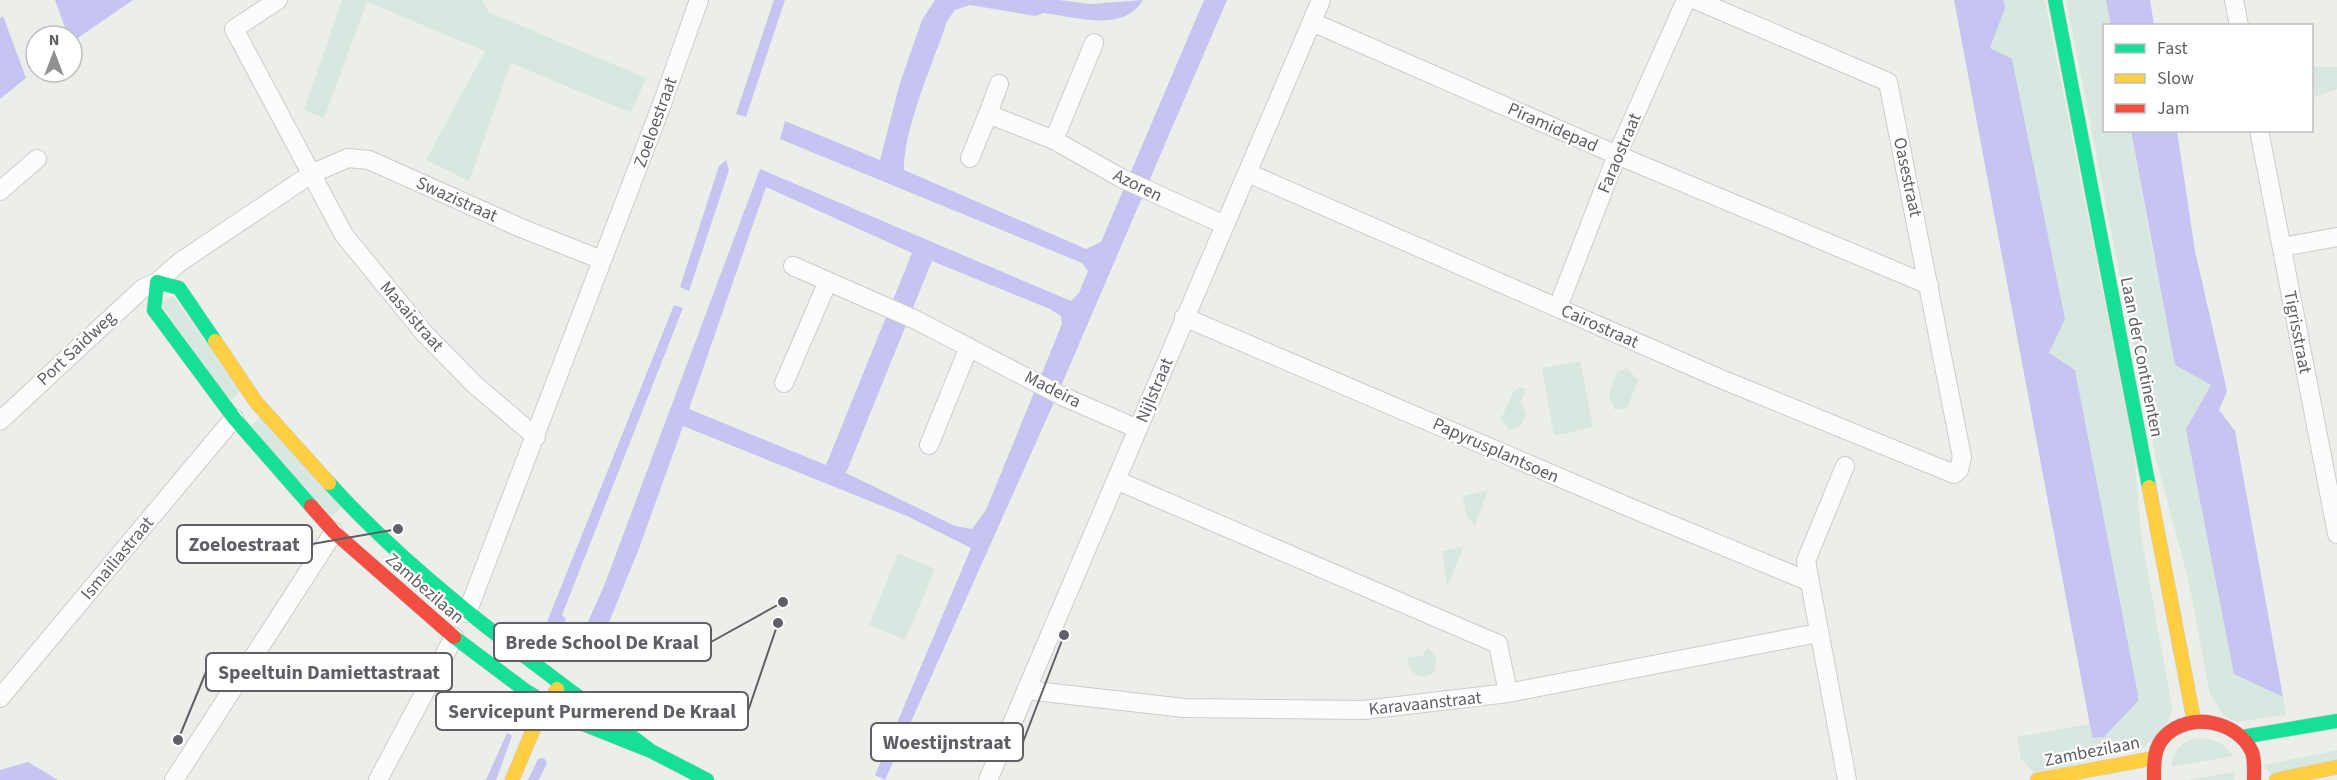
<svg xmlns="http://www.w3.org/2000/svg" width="2337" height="780" viewBox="0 0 2337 780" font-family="'Source Sans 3',sans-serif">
  <rect width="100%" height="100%" fill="#eceee9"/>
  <path fill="#d8e8e0" d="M342,0H482L490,13L646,78L631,113L511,63L469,181L426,160L485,51L367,2L324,118L304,110Z
    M2004,0H2045L2134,450L2141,535L2172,707C2170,726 2154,741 2139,750L2034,773L2021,759L2017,737L2089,724L2091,731L2099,738L2104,737L2049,353L2065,319L2012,60L1990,48L2005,8Z
    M2066,0H2106L2111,25L2104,26V130L2131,131L2153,254L2211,385L2234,674L2283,697L2286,715L2236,722L2224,716L2210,694L2188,579L2155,455Z
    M2312,67H2337V89L2312,98Z
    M173,296L241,391L229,401L160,303Z
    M1580,361L1593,427L1554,436L1542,368Z
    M1627,368L1638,380L1627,408L1615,410L1609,395L1617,372Z
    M1520,387L1526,389L1521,401L1526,414L1520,426L1509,430L1501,419L1513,392Z
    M261,417L342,507L331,517L250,426Z
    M1488,490L1475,526L1466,515L1463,496Z
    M1465,546H1464L1447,587L1442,551Z
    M898,553L935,569L905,640L869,625Z
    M1427,647L1436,656L1435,671C1421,683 1409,674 1407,657L1423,656Z
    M2196,738C2213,738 2224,742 2233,756L2171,767C2174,750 2180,743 2196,738Z
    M2337,750V760L2270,774L2264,765Z
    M2235,772L2234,780H2188Z"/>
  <path fill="#c6c5f1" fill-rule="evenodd" d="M55,0H133L72,42V36H68Z
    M774,0H785L746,117L736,114Z
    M935,0H1059L1090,4L1143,0C1123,33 1076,17 1044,13L1035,16L970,5L955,10L947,21C934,61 903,129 904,170L1086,249L1101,242L1204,0H1227L1055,400L885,780L875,775L971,548L907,516L683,426L640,546L599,647L575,635L580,624L586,626L604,586L760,169L1071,301L1079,293L1088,271L1082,263L780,139L785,121L880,160L900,83L922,20ZM766,187L912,253L826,465L689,409ZM932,261L1050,309L1061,316L1062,324L986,510L972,529L955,526L846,473Z
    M1954,0H2004L2005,8L1990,48L2012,59L2065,319L2049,353L2075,370L2138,695V701L2104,737L2093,738L2091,731Z
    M2106,0H2150L2154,25H2111Z
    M3,16L26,78L0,99V18Z
    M2131,131H2177L2195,251L2227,391L2219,410L2235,431L2283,697L2234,674L2186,429L2211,385L2175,365Z
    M726,160L729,170L689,291L680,287L719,166Z
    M674,305L683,308L562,615L566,619L562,628L547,622Z
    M507,733L512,736L496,780H486Z
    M544,758L547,763L539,780H528L538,759Z
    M28,762L58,780H0V770Z"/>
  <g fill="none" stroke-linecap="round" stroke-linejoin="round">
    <g stroke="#ccc" stroke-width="20">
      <path id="street" d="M278,0L234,29L344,235L425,334L474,384L536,437
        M2234,0L2239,26
        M1312,22L1617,155L1929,285
        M988,114L999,84
        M2259,130L2337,534
        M1054,140L1094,43
        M970,158L988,114L1054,140L1121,178L1225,225
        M1248,173L1721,379L1954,474L1959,470L1962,457L1888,82L1696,0
        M0,191L37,159
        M2282,247L2337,237
        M793,266L916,320L1062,396L1138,429
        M1558,307L1617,155L1686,0
        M1184,317L1638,511L1808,581
        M784,383L828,281
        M0,421L142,289L157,282L180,262L311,174L348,158L369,160L521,228L602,260
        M929,445L969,347
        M1845,466L1806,561L1847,780
        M1118,481L1498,644L1508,693
        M467,613L662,104L699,0
        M1026,690L1184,708L1364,710L1508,693L1818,633
        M0,698L234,418
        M174,780L334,532
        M378,780L454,637
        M988,780L1321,0"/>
    </g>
    <g stroke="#cccbcc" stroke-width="15">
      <path id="fast" d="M2055,0L2149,487
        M215,341L179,288L157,282L154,310L234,418L311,506
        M329,483C423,587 540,667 651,751
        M454,637L526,691L573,720L651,751L707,780
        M2242,737L2337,721"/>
    </g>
    <g stroke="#cccbcc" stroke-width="15">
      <path id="slow" d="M215,341L256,402L329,483
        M2149,487L2194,721
        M512,780L533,730L557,689
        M2037,780L2154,758
        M2276,780L2337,767"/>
    </g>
    <g stroke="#cccbcc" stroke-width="15">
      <path id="jam" d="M311,506L334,532L454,637
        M2154,780C2154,764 2153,748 2165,736C2190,711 2238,721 2252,752C2255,760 2254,772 2254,780"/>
    </g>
    <use href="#street" stroke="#fcfcfc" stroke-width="18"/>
    <use href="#fast" stroke="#16e098" stroke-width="14"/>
    <use href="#slow" stroke="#ffcf43" stroke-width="14"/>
    <use href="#jam" stroke="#f24e42" stroke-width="14"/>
  </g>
  <g text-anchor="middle" stroke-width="4.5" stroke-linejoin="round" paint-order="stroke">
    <g font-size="18" fill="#605f66" stroke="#fff">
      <text transform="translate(655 122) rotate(-70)" y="6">Zoeloestraat</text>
      <text transform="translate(1553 127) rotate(24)" y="6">Piramidepad</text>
      <text transform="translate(1619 153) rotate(-67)" y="6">Faraostraat</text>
      <text transform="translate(1908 177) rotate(78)" y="6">Oasestraat</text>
      <text transform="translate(1138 185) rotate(26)" y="6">Azoren</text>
      <text transform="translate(457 199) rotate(24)" y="6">Swazistraat</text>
      <text transform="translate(412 316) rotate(49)" y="6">Masaistraat</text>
      <text transform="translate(1600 326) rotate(24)" y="6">Cairostraat</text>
      <text transform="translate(2298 332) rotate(79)" y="6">Tigrisstraat</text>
      <text transform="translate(76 348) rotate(-43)" y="6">Port Saidweg</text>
      <text transform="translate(2142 357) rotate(79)" y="6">Laan der Continenten</text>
      <text transform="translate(1053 389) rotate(27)" y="6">Madeira</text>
      <text transform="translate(1154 390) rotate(-67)" y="6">Nijlstraat</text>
      <text transform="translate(1496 450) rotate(24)" y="6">Papyrusplantsoen</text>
      <text transform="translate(117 558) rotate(-50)" y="6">Ismailiastraat</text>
      <text transform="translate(425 588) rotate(41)" y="6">Zambezilaan</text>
      <text transform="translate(1425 703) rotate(-6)" y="6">Karavaanstraat</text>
      <text transform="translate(2092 751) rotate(-11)" y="6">Zambezilaan</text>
    </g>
  </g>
  <path fill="none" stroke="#605f66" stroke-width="2" d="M398 529L312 544M783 602L711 642M178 740L206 672M778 623L748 711M1064 635L1023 742"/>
  <g fill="#605f66" stroke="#fff" stroke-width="2">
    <circle cx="398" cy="529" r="6"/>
    <circle cx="783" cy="602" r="6"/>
    <circle cx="178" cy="740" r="6"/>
    <circle cx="778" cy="623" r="6"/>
    <circle cx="1064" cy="635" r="6"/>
  </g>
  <g fill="#fff" stroke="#605f66" stroke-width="2">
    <rect x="177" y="525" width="135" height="38" rx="6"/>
    <rect x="494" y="623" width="217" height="38" rx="6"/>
    <rect x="206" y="653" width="246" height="38" rx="6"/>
    <rect x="436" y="692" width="312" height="38" rx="6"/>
    <rect x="871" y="723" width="152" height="38" rx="6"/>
  </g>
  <g font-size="20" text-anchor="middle" font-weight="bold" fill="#605f66">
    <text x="244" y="551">Zoeloestraat</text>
    <text x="602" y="649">Brede School De Kraal</text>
    <text x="329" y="679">Speeltuin Damiettastraat</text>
    <text x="592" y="718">Servicepunt Purmerend De Kraal</text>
    <text x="947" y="749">Woestijnstraat</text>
  </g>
  <rect x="2103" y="24" width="210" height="108" fill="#ffffff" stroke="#bfbfc2" stroke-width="1.5"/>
  <rect x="2115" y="44" width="30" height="9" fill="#16e098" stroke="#bfbfc2" stroke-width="1.5"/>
  <text x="2157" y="54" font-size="18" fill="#605f66">Fast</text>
  <rect x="2115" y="74" width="30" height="9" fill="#ffcf43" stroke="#bfbfc2" stroke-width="1.5"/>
  <text x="2157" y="84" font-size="18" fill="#605f66">Slow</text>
  <rect x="2115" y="104" width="30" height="9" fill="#f24e42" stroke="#bfbfc2" stroke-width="1.5"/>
  <text x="2157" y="114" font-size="18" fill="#605f66">Jam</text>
  <g transform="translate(54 54)"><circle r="28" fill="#ffffff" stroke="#bfbfc2" stroke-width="1.5"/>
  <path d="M0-4.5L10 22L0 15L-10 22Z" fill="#919194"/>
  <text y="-9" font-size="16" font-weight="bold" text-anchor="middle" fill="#605f66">N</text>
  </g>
</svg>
